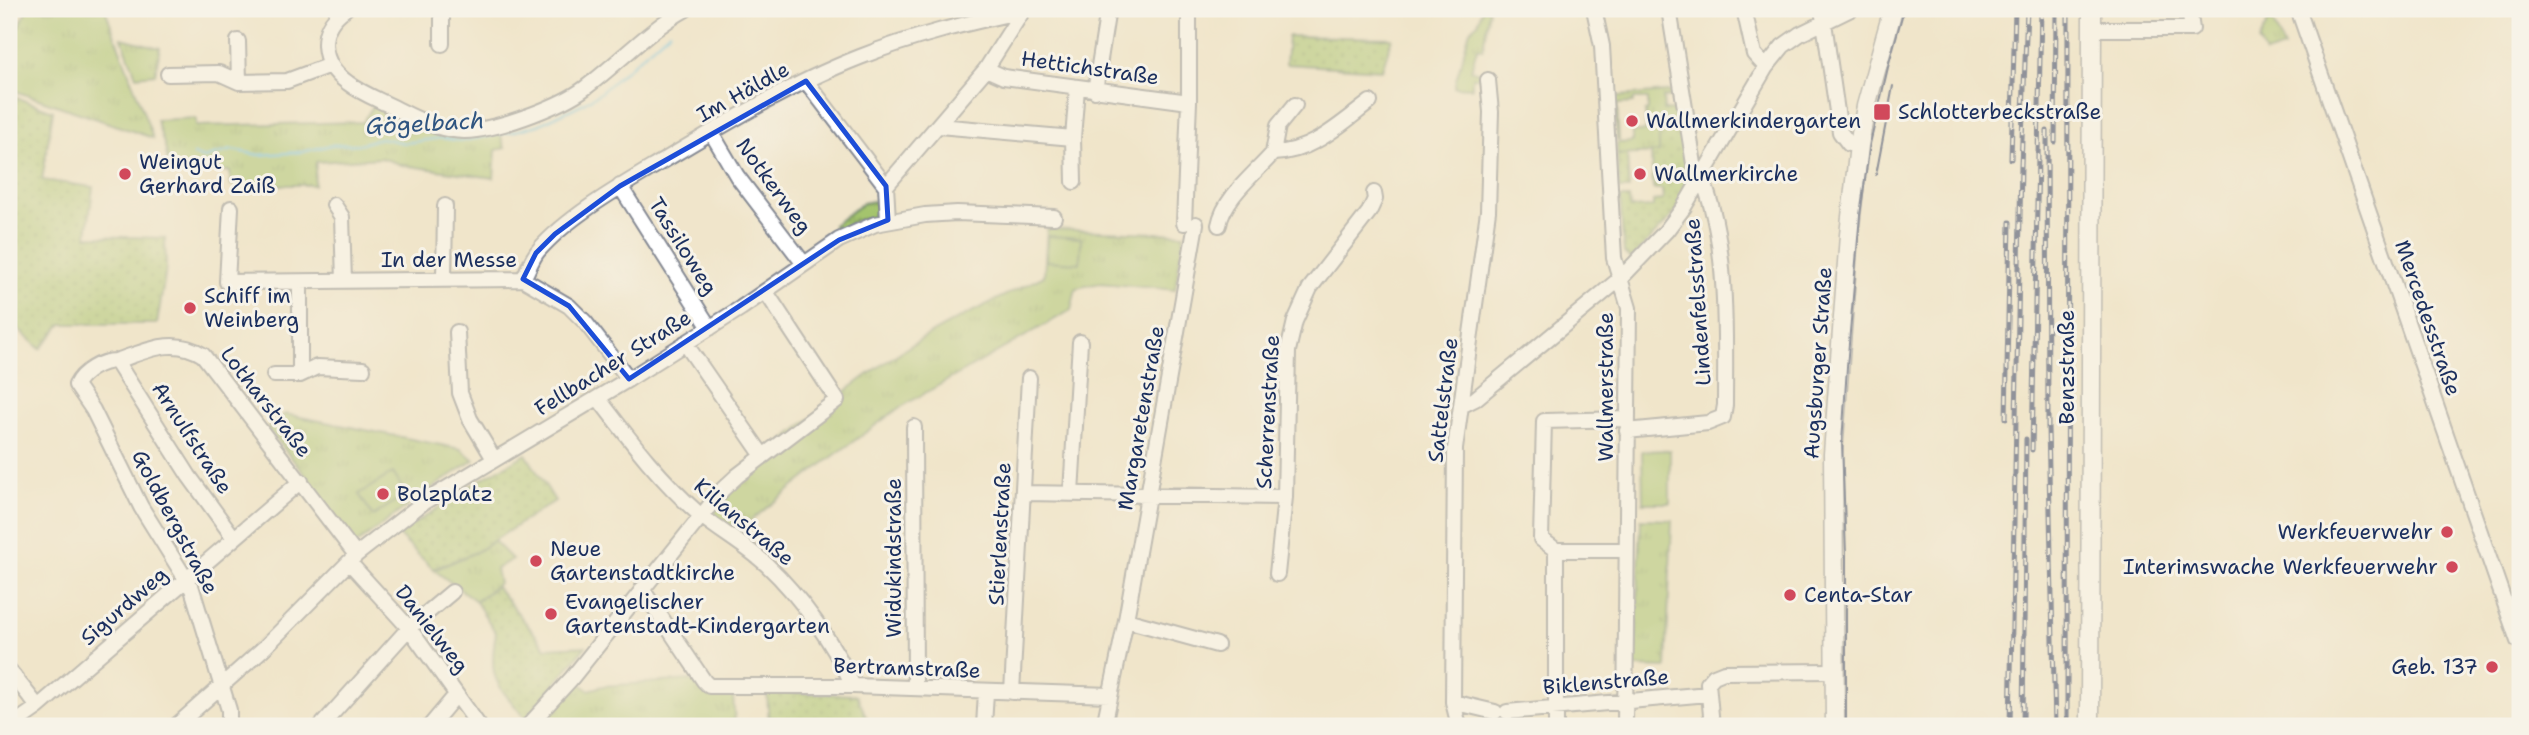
<svg xmlns="http://www.w3.org/2000/svg" width="2529" height="735" viewBox="0 0 2529 735" font-family="'Shantell Sans',sans-serif">
  <defs>
    <pattern id="grass-tufts" width="24" height="20" patternUnits="userSpaceOnUse" patternTransform="scale(1.75)"><rect width="24" height="20" fill="#a4c46d"/><path d="M3 7l-1-3M5 7V3M7 7l1-3M15 17l-1-3M17 17v-4M19 17l1-3" fill="none" stroke="#85a05d"/></pattern>
    <pattern id="garden-dots" width="8" height="8" patternUnits="userSpaceOnUse" patternTransform="scale(1.75)"><rect width="8" height="8" fill="#a4c46d"/><path d="M2 2h.1M6 6h.1" fill="none" stroke="#85a05d" stroke-width="1.8" stroke-linecap="round"/></pattern>
  </defs>
  <rect width="100%" height="100%" fill="#f7f3e8"/>
  <filter id="ink" filterUnits="userSpaceOnUse"><feTurbulence type="fractalNoise" baseFrequency=".0143" numOctaves="2"/><feDisplacementMap in="SourceGraphic" scale="14" xChannelSelector="R" yChannelSelector="G"/><feConvolveMatrix kernelMatrix="1 2 1 2 8 2 1 2 1" color-interpolation-filters="sRGB"/></filter>
  <filter id="wash" filterUnits="userSpaceOnUse"><feTurbulence type="fractalNoise" baseFrequency=".00686" numOctaves="4" result="noise"/><feDisplacementMap in="SourceGraphic" scale="28" xChannelSelector="R" yChannelSelector="G"/><feGaussianBlur stdDeviation="1.57" result="paint"/><feColorMatrix in="noise" values="0 0 0 0 0 0 0 0 0 0 0 0 0 0 0 0 0 1.4 0 .05"/><feComposite in="paint" operator="in"/></filter>
  <g filter="url(#wash)">
    <rect width="100%" height="100%" fill="#f0e5cb"/>
    <path fill="url(#grass-tufts)" stroke="#607a66" stroke-width="2" d="M27,9H105L153,138L9,89V49Z
      M1482,9H1489L1483,49L1477,48L1471,70L1480,72V77L1472,78V88L1454,87L1470,30L1478,23Z
      M2272,20L2284,48L2265,54L2259,41L2268,22Z
      M122,38L160,48L155,74L136,76Z
      M1678,91V97L1663,98L1664,110L1680,111L1683,129L1659,153L1617,155V143L1632,142V133L1646,131L1645,111L1648,110V99H1634L1633,103L1617,104L1619,140H1617L1615,111H1609L1608,97Z
      M374,104L459,137L500,133L505,148L496,150L494,178L402,165L382,158L316,162L314,185H231L230,171L169,172L166,150L156,120L196,118V126L363,122Z
      M874,201L877,204V210L872,217L855,221L837,231L833,225L863,203Z
      M1047,229L1184,234L1175,290L1100,283L1076,288L1071,310L899,408L824,463L736,532L719,518L712,509L723,489C782,442 839,393 902,351C947,322 997,300 1044,276Z
      M285,414L461,449L474,460L419,497L354,546L306,476L267,428Z
      M1641,519L1672,520L1666,668L1635,667Z
      M494,541L512,559L496,569L499,583L476,601L434,570L476,552Z
      M691,680L708,695L733,694L735,726H536L576,681L589,690L603,686Z"/>
    <path fill="url(#garden-dots)" stroke="#607a66" stroke-width="2" d="M1288,36L1392,38L1382,70L1286,64Z
      M9,95L53,111L42,180L93,187L87,236L165,238L166,269L157,324H62L40,349L9,321Z
      M1683,129L1691,182L1676,212L1631,259L1624,253L1620,198H1629L1630,208L1653,207V201L1663,200L1662,189H1653L1651,153L1659,152V131Z
      M1627,154L1629,189H1619L1617,155Z
      M526,454L555,501L476,552L433,569L398,535L476,482Z
      M496,586L546,648L586,646L526,719C497,684 487,681 496,633L476,602Z
      M767,692L857,695L870,726H769Z"/>
    <path fill="#a4c46d" stroke="#607a66" stroke-width="2" d="M1047,236L1081,238L1080,263L1046,261Z
      M1670,450V503H1643L1642,451Z
      M393,473L406,494L373,516L359,494Z"/>
    <g fill="none" stroke-linecap="round" stroke-linejoin="round">
      <path stroke="#66c1e4" stroke-width="2.5" d="M194,155L204,158L232,150L259,155L302,152L331,145L360,144L381,138L405,143L441,138L462,141L512,132L538,125L582,104L600,93L670,31"/>
    </g>
  </g>
  <g filter="url(#ink)">
    <g fill="none" stroke-linecap="round" stroke-linejoin="round">
      <g stroke="#868a94" stroke-width="18">
        <path id="minor" d="M345,9C316,30 320,63 348,83C361,93 377,99 391,106C417,119 445,135 476,130C506,126 561,106 585,88C619,63 648,30 686,9
          M442,9V44
          M1594,9L1602,46L1614,258L1629,308L1625,726
          M1744,9L1754,54L1766,67
          M1822,9L1840,132L1849,144L1859,145
          M2298,9L2518,641
          M2092,29H2192L2189,9
          M238,41L239,82L287,81L330,65
          M986,69L1004,77L1189,102
          M168,74L219,73L239,82
          M806,81L886,186
          M1095,91L1108,9
          M939,126L1073,138
          M711,132L737,176L804,264
          M1273,153L1278,126L1295,105
          M1074,182L1073,138L1077,88
          M620,186L710,328
          M334,205L342,217L344,281
          M231,208L227,282L523,279L569,306L585,322L629,379
          M888,220L886,186L986,69L1024,9
          M1184,223L1189,102V9
          M1219,225C1224,197 1255,174 1273,153C1311,153 1342,123 1370,102
          M523,279C528,270 532,258 538,251C568,216 623,185 663,161C726,123 791,84 860,57C913,36 967,23 1023,11
          M444,280L445,206
          M300,282V375L317,367L363,369
          M457,332L460,393L470,419L494,459
          M685,343L763,456
          M116,361L189,476L234,538
          M274,375H300
          M598,398C630,440 659,479 699,514C721,532 747,546 767,565C799,595 836,646 853,686
          M1461,406L1475,399L1621,278L1666,231L1684,207L1766,67L1783,46L1800,34L1851,9
          M914,427L915,688
          M1627,431L1708,423L1723,417L1725,405C1725,338 1730,222 1694,164L1669,9
          M1024,493L1285,497
          M1071,493L1080,342
          M1556,550H1626
          M349,562L409,628L479,726
          M1277,574L1285,497L1288,351L1295,321L1310,288L1369,212L1375,199L1374,193
          M642,589L704,681L709,686H853L1110,695
          M1126,620L1217,645
          M9,670L38,707
          M1012,692L1029,378
          M1453,702L1495,712
          M1507,712L1708,694
          M11,726L38,707L301,481
          M176,726L265,647L356,555L424,502L629,379L741,308L839,240L875,224L925,215L957,213L1054,217
          M229,726V710L192,589L141,507L93,410L76,385C82,372 101,361 116,361C147,351 173,336 203,355L356,555
          M321,726L409,628L452,592
          M430,726L456,695
          M528,726L571,679L723,489L737,476L837,400L766,292
          M984,726L986,692
          M1104,726L1126,620L1196,224
          M1459,726L1453,702L1455,449L1488,211L1491,112L1488,80
          M1556,726V550L1541,539L1544,421L1627,419
          M1712,726L1708,683L1714,676L1724,672L1834,671"/>
      </g>
      <g stroke="#868a94" stroke-width="21">
        <path id="major" d="M1835,726L1833,454L1849,235L1859,145L1866,106L1893,9
          M2090,726L2092,9"/>
      </g>
      <use href="#minor" stroke="#fff" stroke-width="14"/>
      <use href="#major" stroke="#fff" stroke-width="18"/>
      <path stroke="#1b2f5e" stroke-width="2" d="M1876,175L1893,86
        M1846,726V555L1842,443L1847,367L1860,215L1870,144L1889,63L1904,9"/>
      <g stroke="#1b2f5e" stroke-width="5">
        <path id="rail" d="M2047,131L2048,427L2055,726
          M2055,142L2056,9
          M2011,159L2015,9
          M2006,418L2010,222
          M2032,450L2041,9
          M2010,726L2021,165L2027,9
          M2023,726L2026,439
          M2067,726L2068,9"/>
      </g>
      <use href="#rail" stroke="#f7f3e8" stroke-width="2.5" stroke-dasharray="8" stroke-linecap="butt"/>
    </g>
  </g>
  <path d="M0 0H2529V735H0ZM806,81L886,186L888,220L839,240L629,379L569,306L523,279L536,253L555,234L620,186Z" fill="#f0e5cb" fill-opacity=".55" fill-rule="evenodd"/>
  <path fill="none" stroke="#1d4ed8" stroke-width="5" stroke-linejoin="round" d="M806,81L886,186L888,220L839,240L629,379L569,306L523,279L536,253L555,234L620,186Z"/>
  <g fill="#d1495b" stroke="#f7f3e8" stroke-width="2.5">
    <rect x="1873" y="103" width="18" height="18" rx="3.5"/>
    <circle cx="1632" cy="121" r="7"/>
    <circle cx="125" cy="174" r="7"/>
    <circle cx="1640" cy="174" r="7"/>
    <circle cx="190" cy="308" r="7"/>
    <circle cx="383" cy="494" r="7"/>
    <circle cx="2447" cy="532" r="7"/>
    <circle cx="536" cy="561" r="7"/>
    <circle cx="2452" cy="567" r="7"/>
    <circle cx="1790" cy="595" r="7"/>
    <circle cx="551" cy="614" r="7"/>
    <circle cx="2492" cy="667" r="7"/>
  </g>
  <g text-anchor="middle" stroke-width="6" stroke-linejoin="round" paint-order="stroke">
    <g font-size="21" fill="#1b2f5e" stroke="#f7f3e8">
      <text transform="translate(1090 68) rotate(8)" y="7">Hettichstraße</text>
      <text transform="translate(743 92) rotate(-29)" y="7">Im Häldle</text>
      <text transform="translate(774 186) rotate(54)" y="7">Notkerweg</text>
      <text transform="translate(683 246) rotate(58)" y="7">Tassiloweg</text>
      <text x="449" y="267">In der Messe</text>
      <text transform="translate(1698 302) rotate(-94)" y="7">Lindenfelsstraße</text>
      <text transform="translate(2428 318) rotate(71)" y="7">Mercedesstraße</text>
      <text transform="translate(613 363) rotate(-32)" y="7">Fellbacher Straße</text>
      <text transform="translate(1818 363) rotate(-86)" y="7">Augsburger Straße</text>
      <text transform="translate(2067 367) rotate(-90)" y="7">Benzstraße</text>
      <text transform="translate(1606 387) rotate(-90)" y="7">Wallmerstraße</text>
      <text transform="translate(1443 400) rotate(-83)" y="7">Sattelstraße</text>
      <text transform="translate(266 402) rotate(52)" y="7">Lotharstraße</text>
      <text transform="translate(1268 412) rotate(-87)" y="7">Scherrenstraße</text>
      <text transform="translate(1141 418) rotate(-80)" y="7">Margaretenstraße</text>
      <text transform="translate(192 438) rotate(57)" y="7">Arnulfstraße</text>
      <text transform="translate(175 522) rotate(62)" y="7">Goldbergstraße</text>
      <text transform="translate(744 522) rotate(40)" y="7">Kilianstraße</text>
      <text transform="translate(1000 534) rotate(-87)" y="7">Stierlenstraße</text>
      <text transform="translate(894 558) rotate(-90)" y="7">Widukindstraße</text>
      <text transform="translate(124 606) rotate(-41)" y="7">Sigurdweg</text>
      <text transform="translate(432 629) rotate(52)" y="7">Danielweg</text>
      <text transform="translate(907 668) rotate(2)" y="7">Bertramstraße</text>
      <text transform="translate(1606 682) rotate(-5)" y="7">Biklenstraße</text>
    </g>
    <g font-size="21" fill="#1b2f5e" stroke="#f7f3e8" text-anchor="start">
      <text x="1898" y="119">Schlotterbeckstraße</text>
      <text x="1646" y="128">Wallmerkindergarten</text>
      <text x="139" y="169">Weingut<tspan x="139" dy="24">Gerhard Zaiß</tspan></text>
      <text x="1654" y="181">Wallmerkirche</text>
      <text x="204" y="303">Schiff im<tspan x="204" dy="24">Weinberg</tspan></text>
      <text x="397" y="501">Bolzplatz</text>
      <text x="2433" y="539" text-anchor="end">Werkfeuerwehr</text>
      <text x="550" y="556">Neue<tspan x="550" dy="24">Gartenstadtkirche</tspan></text>
      <text x="2438" y="574" text-anchor="end">Interimswache Werkfeuerwehr</text>
      <text x="1804" y="602">Centa-Star</text>
      <text x="565" y="609">Evangelischer<tspan x="565" dy="24">Gartenstadt-Kindergarten</tspan></text>
      <text x="2478" y="674" text-anchor="end">Geb. 137</text>
    </g>
    <g font-size="23" font-style="italic" fill="#2e5480" stroke="#f7f3e8">
      <text transform="translate(425 123) rotate(-3)" y="8">Gögelbach</text>
    </g>
  </g>
  <rect width="2529" height="735" fill="none" stroke="#f7f3e8" stroke-width="35"/>
</svg>
